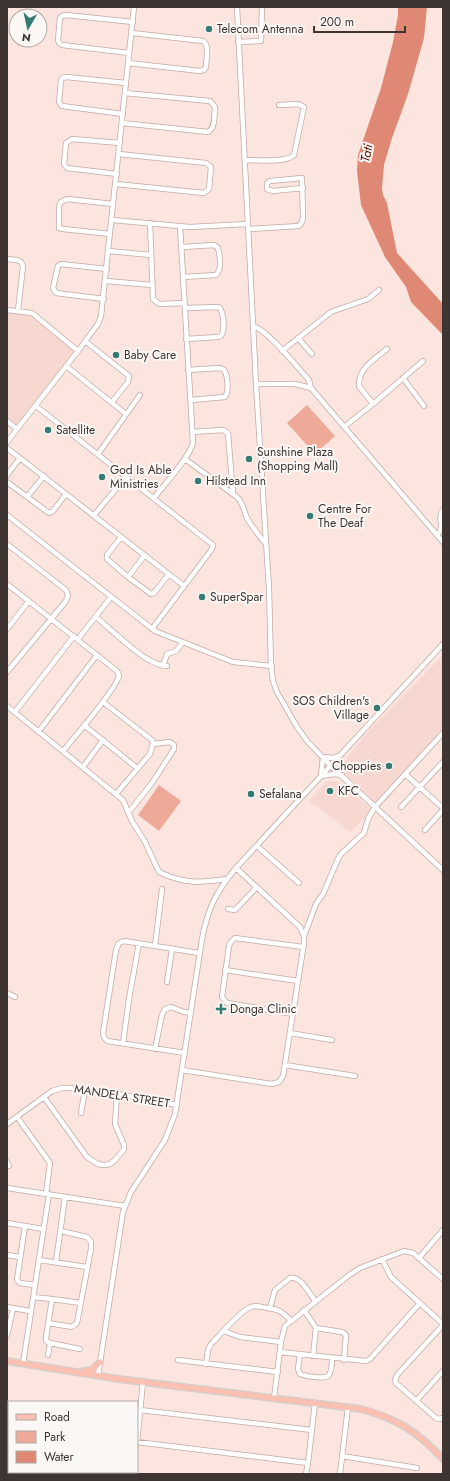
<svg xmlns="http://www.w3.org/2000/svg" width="450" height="1481" viewBox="0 0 450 1481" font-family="Jost,sans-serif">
  <rect width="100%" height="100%" fill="#fce5df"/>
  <path fill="#f7d8d0" d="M7,310L32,313L78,351L17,429L7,421Z
    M443,655V737L380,807L339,768L367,733Z
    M327,781H336L372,809L351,832L309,801Z"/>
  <path fill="#efa998" d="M307,405L335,436L315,454L287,423Z
    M159,785L181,801L159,831L138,815Z"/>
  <path fill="#df8874" d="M398,7H427L424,38L408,94L392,138L384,165L382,188L383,195L387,203L397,253L406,263L420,286L426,292L435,297L443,307V335L411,302L406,287L385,257L361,205L357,171L358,155L381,88L393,42L398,15Z"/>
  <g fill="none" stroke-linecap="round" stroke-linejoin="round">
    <path stroke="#df8874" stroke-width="5.5" d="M406,267L443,308"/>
    <g stroke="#c0aaa4" stroke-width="6">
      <path id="minor" d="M237,7L256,384L269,588L271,666L273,681L277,692L297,727L308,742L331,766L443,870
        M238,42L261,41L262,7
        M129,53L62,45L59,43L58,40L60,18L62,16L66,15L133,22
        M128,63L200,71L204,70L206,67C206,59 210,45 203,41L132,33
        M123,114L62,106L59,102L61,80L63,78L66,77L126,83
        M122,123L208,132C216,128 214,114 215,107L210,101L125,93
        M245,160C256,160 287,163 294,155L304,107L298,104L279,105
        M117,174L67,168L64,164L66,143L72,139L120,143
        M116,184L204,193L209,189L211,167L206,163L119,154
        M112,220L190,227L248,224
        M150,223L153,299L159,304L184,303
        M249,229L299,226L302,222L303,218L302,178L270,181L267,183V189L273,191L303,188
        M110,234L63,229L59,228V206L61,202L67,199L113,204
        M182,247L214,245L218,248C220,256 222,269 216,275L183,277
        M109,251L151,255
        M7,259L17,260L21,262L23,266L18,311
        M106,281L152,285
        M104,299L56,293L53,288L58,266L61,264L107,269
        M185,308L219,307C224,313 225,330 221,336L218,337L186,339
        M7,310L32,313L78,351
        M253,326C267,329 298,368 309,380L311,388
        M298,338L312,354
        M85,341L129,376L128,382L112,402
        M282,351L331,312L368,299L379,290
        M66,366L126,414
        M188,370L220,368L224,370C228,376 229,391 225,397L191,400
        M403,378L424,406
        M256,384H295L311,388L443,542
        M373,404L359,386C358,368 375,359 387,349
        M36,406L213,545L212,549L152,629
        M7,421L17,429
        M344,427L373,404L423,361
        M192,432L223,430L228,433L233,494
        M7,442L78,351L98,324L101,316L134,7
        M7,448L184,586
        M98,454L140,395
        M185,459L237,497C243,503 244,511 247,518C253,528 259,536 266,544
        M7,475L20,458
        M7,482L49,513L53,511L66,494
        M27,497L44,476
        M154,498C163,486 190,457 193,443L180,226
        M7,515L155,631L233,662L272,666
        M94,515L127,476
        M437,535C446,525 436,519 443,510
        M121,537L107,555V559L128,577L151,594L154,593L169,574
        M7,544L66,590L68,595L66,601L7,672
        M128,577L145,555
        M7,584L117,671L119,675C119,686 73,739 63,751
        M96,617C112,630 147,666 167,666
        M7,629L29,601
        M78,639L111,597
        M160,665L164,663L167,654L176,651L183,642
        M103,702L152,740L153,744L150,754L116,794
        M7,706L123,800L132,821L145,842L159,872C185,884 199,883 226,879
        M15,712L74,636
        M84,725L137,768
        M39,731L97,655
        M338,756L333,758L323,757L321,776L334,774L342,775
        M83,767L103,740
        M405,774L443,808
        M401,807L443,762
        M129,812L152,783L174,749V745L170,742L153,744
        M425,830L443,810
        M257,846L299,883
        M228,909L235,910L257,887
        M304,936L316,904L323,894L338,859L341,854L364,833L368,819L375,807L443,733
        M155,946L162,889
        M225,970L298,981
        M167,982L172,949
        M7,993L15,997
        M293,1014L227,1003L222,997L229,946L231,942L235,938L303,947
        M290,1033L332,1040
        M123,1043L129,999L139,943
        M155,1049L162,1015L165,1009L171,1007L184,1012L191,1013
        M185,1053L107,1041L104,1037L103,1033L116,950L119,943L124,941L199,953
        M285,1065L355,1076
        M182,1070L272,1084L279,1082L283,1076L304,943V936L300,927L236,868
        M44,1097L87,1157L98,1164L104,1165L110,1164L116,1159L124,1149V1145L115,1124L117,1094
        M81,1113L85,1090
        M17,1117L50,1163L46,1194
        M7,1124L52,1091L62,1088H71L117,1094L177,1105
        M7,1162L9,1166
        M7,1188L125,1206
        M7,1223L43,1229
        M25,1226L17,1280L20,1283L34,1285
        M7,1255L20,1257
        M419,1258L443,1230
        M382,1259L391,1277L443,1324
        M39,1260L87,1267
        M56,1262L65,1197
        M33,1297L52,1299
        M7,1307L30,1311
        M270,1308L275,1290L290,1278C301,1276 309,1293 315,1301
        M304,1310L316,1328L313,1356
        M48,1323L72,1327L77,1323L91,1249V1242L87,1237L61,1231
        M443,1325L397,1375L395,1380L396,1383L436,1418L439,1419L443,1418
        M316,1328L342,1332L346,1335L344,1360
        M224,1331L240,1337L281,1342
        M7,1336L13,1309
        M80,1349L50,1343L46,1341V1338L52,1299L81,1303
        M280,1352L366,1361L370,1359L420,1303
        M300,1354L298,1369L300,1374C305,1376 326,1380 329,1375C332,1371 332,1363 332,1358
        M48,1355L50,1343
        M178,1360L278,1372
        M23,1364L49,1194
        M206,1364L208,1350L211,1344C219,1336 241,1310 251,1307C256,1305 262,1307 267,1308C278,1309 283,1312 290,1320
        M98,1376L123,1212L131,1192L165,1140L175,1114L202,939C208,908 216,892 236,868L443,644
        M143,1382L137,1442L308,1463L315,1403
        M274,1398L281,1342L285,1326L348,1276L360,1268L404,1251L413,1253L443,1279
        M416,1401L443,1371
        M7,1408L9,1409
        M140,1410L312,1430
        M7,1451L9,1448
        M342,1456L417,1468
        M306,1474L308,1463
        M340,1474L348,1407"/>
    </g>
    <g stroke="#d1cfce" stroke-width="8">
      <path id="major" d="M7,1361L119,1379L361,1409C396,1418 418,1432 443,1459
        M84,1371L92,1370L100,1362"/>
    </g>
    <use href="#minor" stroke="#fff" stroke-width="4.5"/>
    <use href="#major" stroke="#fbc0b2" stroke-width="5.5"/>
  </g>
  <g fill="#357b72" stroke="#fbf7f5" stroke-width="1.5">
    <circle cx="209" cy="29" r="4"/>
    <circle cx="116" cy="355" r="4"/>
    <circle cx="48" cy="430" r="4"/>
    <circle cx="249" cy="459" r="4"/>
    <circle cx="102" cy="477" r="4"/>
    <circle cx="198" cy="481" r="4"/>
    <circle cx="310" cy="516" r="4"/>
    <circle cx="202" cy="597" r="4"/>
    <circle cx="377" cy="708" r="4"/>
    <circle cx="389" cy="766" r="4"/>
    <circle cx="330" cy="791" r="4"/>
    <circle cx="251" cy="794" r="4"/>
    <path d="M219 1003h4v4h4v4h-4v4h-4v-4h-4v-4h4z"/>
  </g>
  <g text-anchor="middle" stroke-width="4" stroke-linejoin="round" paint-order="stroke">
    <g font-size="12" fill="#3e3533" stroke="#fbf7f5" text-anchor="start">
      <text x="217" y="33">Telecom Antenna</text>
      <text x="124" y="359">Baby Care</text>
      <text x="56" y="434">Satellite</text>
      <text x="257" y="456">Sunshine Plaza<tspan x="257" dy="14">(Shopping Mall)</tspan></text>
      <text x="110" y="474">God Is Able<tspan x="110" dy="14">Ministries</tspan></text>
      <text x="206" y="485">Hilstead Inn</text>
      <text x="318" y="513">Centre For<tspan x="318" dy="14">The Deaf</tspan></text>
      <text x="210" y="601">SuperSpar</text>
      <text x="369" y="705" text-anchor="end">SOS Children's<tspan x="369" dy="14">Village</tspan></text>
      <text x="381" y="770" text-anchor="end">Choppies</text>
      <text x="338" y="795">KFC</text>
      <text x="259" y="798">Sefalana</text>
      <text x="230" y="1013">Donga Clinic</text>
    </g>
    <g font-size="12" fill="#3e3533" stroke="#fbf7f5">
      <text transform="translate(122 1096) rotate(9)" y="4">MANDELA STREET</text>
    </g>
    <g font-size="13" font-style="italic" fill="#590b00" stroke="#fbf7f5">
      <text transform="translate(366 153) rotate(-80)" y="5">Tati</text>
    </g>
  </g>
  <rect width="450" height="1481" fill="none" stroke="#3e3533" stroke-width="16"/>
  <rect x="8" y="1401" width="130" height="72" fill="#fbf7f5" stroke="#afa9a7"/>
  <rect x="16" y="1414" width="20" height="6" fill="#fbc0b2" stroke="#afa9a7"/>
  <text x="44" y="1421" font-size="12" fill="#3e3533">Road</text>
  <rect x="16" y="1431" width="20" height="12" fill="#efa998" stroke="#afa9a7"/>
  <text x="44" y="1441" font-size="12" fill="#3e3533">Park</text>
  <rect x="16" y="1451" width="20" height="12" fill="#df8874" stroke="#afa9a7"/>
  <text x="44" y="1461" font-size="12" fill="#3e3533">Water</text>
  <g transform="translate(28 28) rotate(189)"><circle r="19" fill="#fbf7f5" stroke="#afa9a7"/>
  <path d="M0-3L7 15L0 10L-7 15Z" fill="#357b72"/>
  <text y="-6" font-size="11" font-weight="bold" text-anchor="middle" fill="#3e3533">N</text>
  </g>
  <path d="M314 26v6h91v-6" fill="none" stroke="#3e3533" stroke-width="2"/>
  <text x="320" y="26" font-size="12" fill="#3e3533" stroke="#fbf7f5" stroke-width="3" paint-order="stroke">200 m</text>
</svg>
